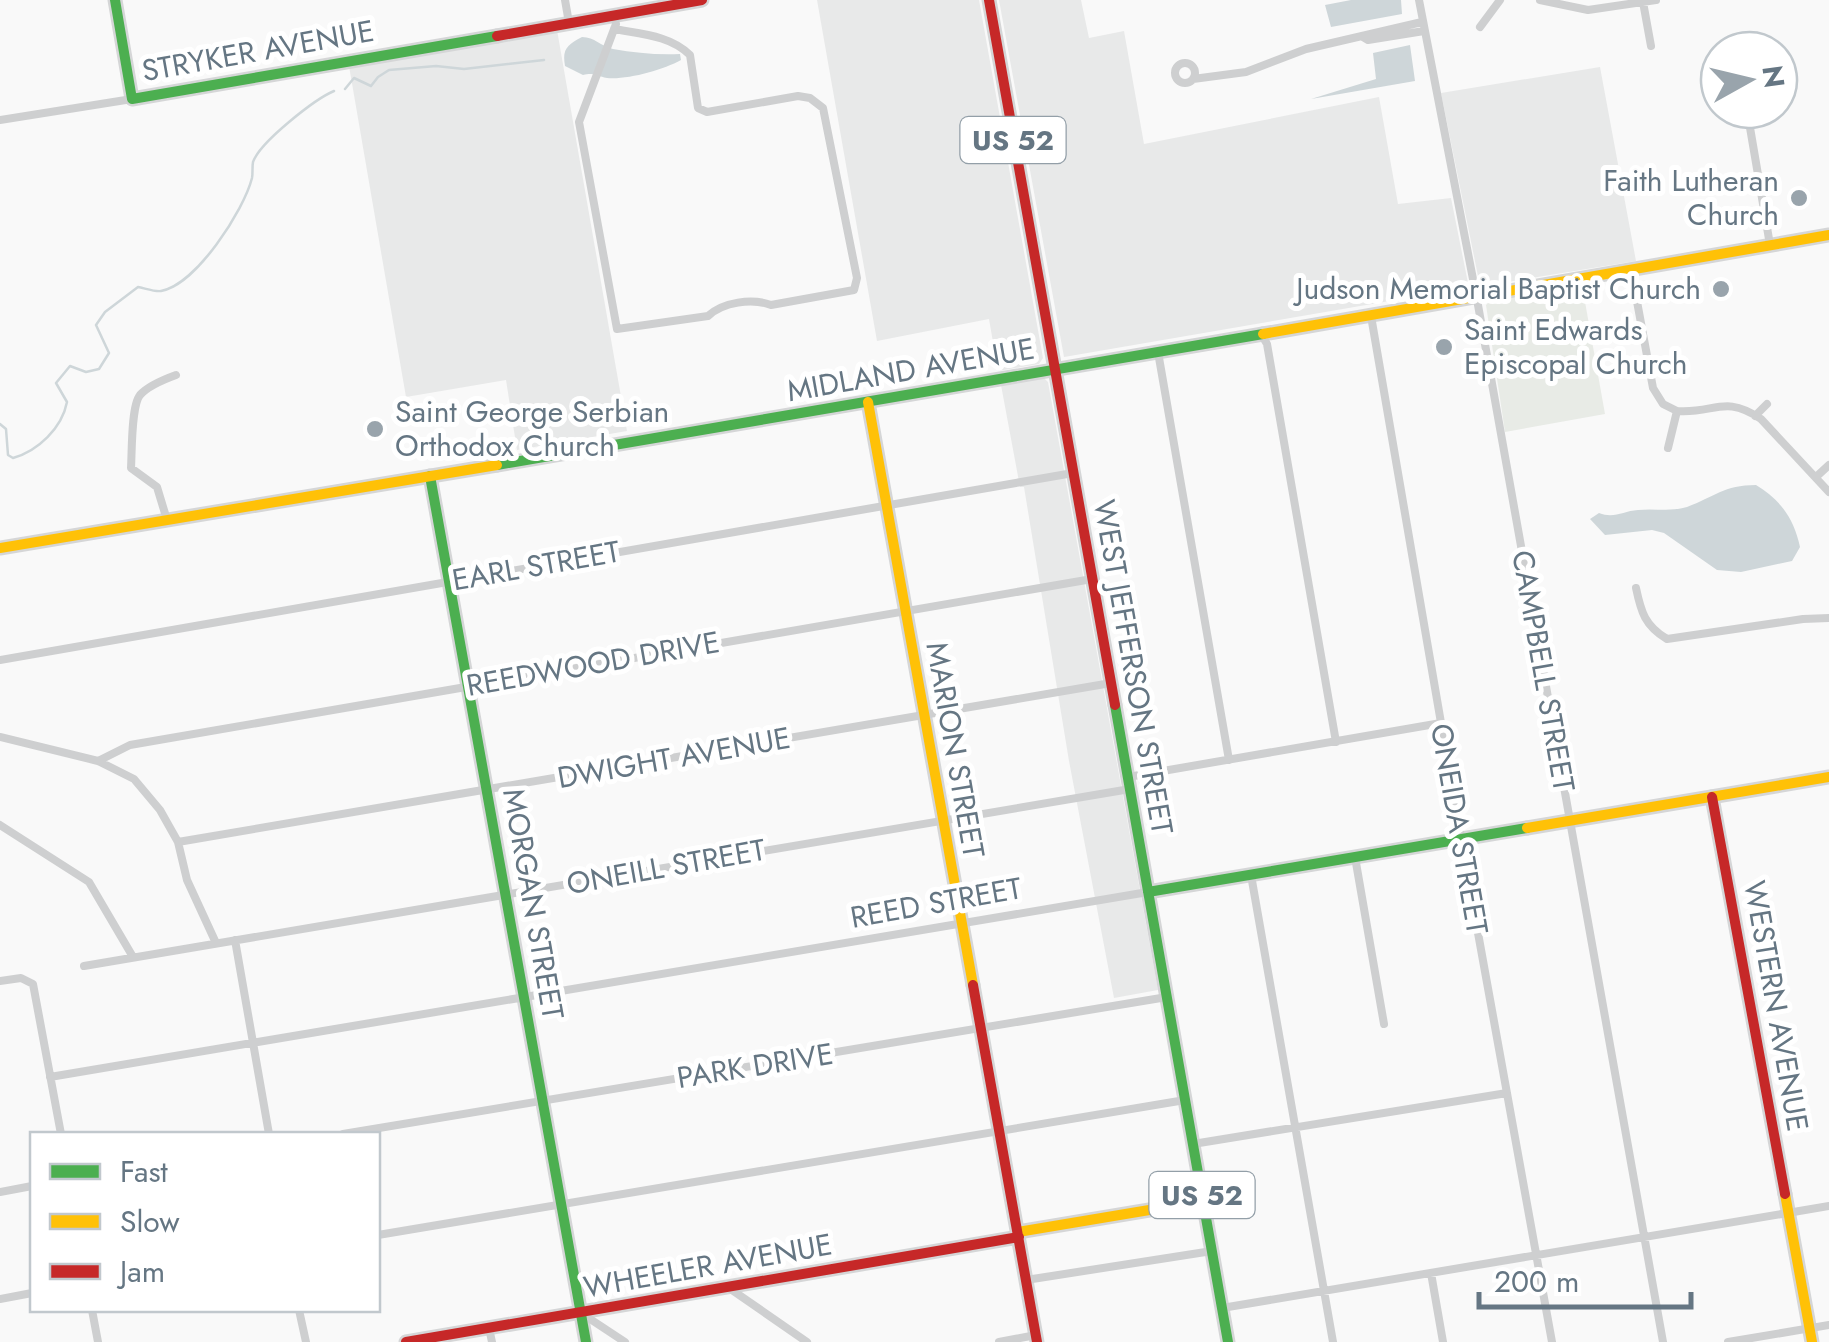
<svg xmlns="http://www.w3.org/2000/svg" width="1829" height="1342" viewBox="0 0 1829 1342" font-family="Jost,sans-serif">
  <rect width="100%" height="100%" fill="#f9f9f9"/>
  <path fill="#e8e9e9" d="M817,0H979L1043,358L1039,364L998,371L989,319L877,341Z
    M999,0H1081L1089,38L1124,31L1144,144L1379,97L1398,204L1451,198L1468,283L1465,288L1064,357Z
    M557,30L627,431L517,450L506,380L406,397L349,66Z
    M1600,67L1636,261L1483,286L1479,281L1441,93Z
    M1043,377L1048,382L1158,990L1114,998L1069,761L1024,487H1020L1001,385Z"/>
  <path fill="#e8ebe6" d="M1582,285L1605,414L1505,432L1486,305L1491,300Z"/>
  <path fill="#ced6d9" d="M1351,0H1401L1402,14L1331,27L1325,5Z
    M582,37C595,37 600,46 613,49C635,53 657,55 680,54L681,60C663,70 627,80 607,78C597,76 594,72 583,75L565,66C562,49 567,45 582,37Z
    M1410,45L1415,81L1311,99L1376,79L1373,53Z
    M1756,485C1781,500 1794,519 1800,547L1792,561L1741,572L1717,570L1664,533L1652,530L1605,535L1590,519L1599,513C1614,519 1623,511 1638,510C1654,508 1671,512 1687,507C1714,497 1724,485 1756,485Z"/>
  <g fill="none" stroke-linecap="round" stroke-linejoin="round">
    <path stroke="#ced6d9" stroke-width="2.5" d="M345,89L354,78L371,86L378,77L389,70L436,66L464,69L544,60
      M0,424L6,429L8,455L13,458C38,451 62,428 67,402L56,383L70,366L86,372L99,369L109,353L96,325L105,312L138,287C144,288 155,292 161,291C196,285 244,210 252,178C253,173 252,167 253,162C260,142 315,99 334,91"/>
    <g stroke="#d5d6d7" stroke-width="15">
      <path id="fast" d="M115,0L132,99L497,36
        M497,465L1263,334
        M430,476L586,1342
        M1115,705L1228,1342
        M1148,892L1527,828"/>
    </g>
    <g stroke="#d5d6d7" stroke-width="15">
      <path id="slow" d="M1263,334L1829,235
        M868,402L973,985
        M0,548L497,465
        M1527,828L1829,777
        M1785,1194L1812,1342
        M1018,1232L1203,1201"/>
    </g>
    <g stroke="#d5d6d7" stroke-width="15">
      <path id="jam" d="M989,0L1115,705
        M497,36L702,0
        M1712,797L1785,1194
        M973,985L1037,1342
        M406,1342L1019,1237"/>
    </g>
    <path stroke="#cecfd0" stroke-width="8" d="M565,0L569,23
      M1419,0L1478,305L1663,1342
      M1540,0L1588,10L1656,0
      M1643,2L1651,46
      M1480,27L1500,0
      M614,29C640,34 670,35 690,55L698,108L707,112L798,96L810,98L823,108L857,278L854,290L771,305C752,298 723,302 708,316L617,329L579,122L616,24L614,15
      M1363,37L1368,40L1424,31
      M1175 73a10 10 0 1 1 20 0a10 10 0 1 1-20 0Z
      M1193,79L1246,72L1306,49L1422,22
      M1747,110L1770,245
      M0,120L132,99
      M1631,269L1653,388L1663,404L1677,411C1715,414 1724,394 1761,419L1829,492
      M1371,316L1461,839L1552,1342
      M1261,334L1267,344L1336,742
      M1158,352L1229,760
      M1755,416L1767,404
      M1668,448L1677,411
      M1816,477L1829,465
      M167,520L157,487L131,468C132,453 131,406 140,395C148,386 165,379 176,375
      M1636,588C1641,612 1645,626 1667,639L1803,619L1829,618
      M0,660L1073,473
      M0,737L98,761L134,779L160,810L178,842L187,880L216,943
      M98,761L130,745L1092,579
      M1128,777L1441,723
      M0,825L89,882L133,957
      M178,842L1111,683
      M1355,857L1384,1024
      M1251,875L1333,1342
      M235,940L269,1134
      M84,966L1130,789
      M0,981L21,978L33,984L61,1134
      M50,1077L1148,892
      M343,1134L1167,997
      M1193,1144L1507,1093
      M0,1192L32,1186
      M378,1235L1185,1100
      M1431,1273L1443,1342
      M1026,1280L1212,1251
      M729,1288L807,1342
      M0,1299L32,1293
      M1222,1308L1829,1206
      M92,1310L98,1342
      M299,1310L306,1342
      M581,1313L625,1342
      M489,1328L492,1342
      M999,1342L1036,1335
      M1728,1342L1829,1325"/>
    <use href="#fast" stroke="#4caf50" stroke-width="10"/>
    <use href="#slow" stroke="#ffc107" stroke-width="10"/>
    <use href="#jam" stroke="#c62828" stroke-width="10"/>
  </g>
  <g fill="#99a4ac" stroke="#fff" stroke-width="4">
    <circle cx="1799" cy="198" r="10"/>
    <circle cx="1721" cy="289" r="10"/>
    <circle cx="1444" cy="347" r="10"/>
    <circle cx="375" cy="429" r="10"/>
  </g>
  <g text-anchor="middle" stroke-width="10" stroke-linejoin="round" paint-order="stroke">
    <g fill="#fff" stroke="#939fa8" stroke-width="2.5">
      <rect x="960.5" y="117" width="105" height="46" rx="8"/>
      <rect x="1149.5" y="1172" width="105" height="46" rx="8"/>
    </g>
    <g font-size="28" font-weight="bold" fill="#657683">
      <text x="1013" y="150">US 52</text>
      <text x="1202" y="1205">US 52</text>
    </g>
    <g font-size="30" fill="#657683" stroke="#fff">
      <text transform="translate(258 51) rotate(-10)" y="10">STRYKER AVENUE</text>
      <text transform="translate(911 370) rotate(-10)" y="10">MIDLAND AVENUE</text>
      <text transform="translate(536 566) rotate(-10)" y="10">EARL STREET</text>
      <text transform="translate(593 664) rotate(-10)" y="10">REEDWOOD DRIVE</text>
      <text transform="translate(1133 667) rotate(80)" y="10">WEST JEFFERSON STREET</text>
      <text transform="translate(1543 671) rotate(80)" y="10">CAMPBELL STREET</text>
      <text transform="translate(955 750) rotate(80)" y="10">MARION STREET</text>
      <text transform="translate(674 758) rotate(-10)" y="10">DWIGHT AVENUE</text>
      <text transform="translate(1459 829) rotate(80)" y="10">ONEIDA STREET</text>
      <text transform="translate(666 867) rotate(-10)" y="10">ONEILL STREET</text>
      <text transform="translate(936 903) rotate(-10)" y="10">REED STREET</text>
      <text transform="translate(533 904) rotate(80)" y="10">MORGAN STREET</text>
      <text transform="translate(1776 1006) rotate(80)" y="10">WESTERN AVENUE</text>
      <text transform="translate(755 1066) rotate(-9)" y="10">PARK DRIVE</text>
      <text transform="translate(708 1266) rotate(-10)" y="10">WHEELER AVENUE</text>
    </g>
    <g font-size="30" fill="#657683" stroke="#fff" text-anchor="end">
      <text x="1779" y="191">Faith Lutheran<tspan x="1779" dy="34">Church</tspan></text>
      <text x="1701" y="299">Judson Memorial Baptist Church</text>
      <text x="1464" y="340" text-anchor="start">Saint Edwards<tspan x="1464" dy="34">Episcopal Church</tspan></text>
      <text x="395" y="422" text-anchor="start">Saint George Serbian<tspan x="395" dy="34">Orthodox Church</tspan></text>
    </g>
  </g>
  <rect x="30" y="1132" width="350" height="180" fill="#ffffff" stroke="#c1c8cd" stroke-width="2.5"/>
  <rect x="50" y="1164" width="50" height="15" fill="#4caf50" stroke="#c1c8cd" stroke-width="2.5"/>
  <text x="120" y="1182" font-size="30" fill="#657683">Fast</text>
  <rect x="50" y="1214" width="50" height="15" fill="#ffc107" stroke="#c1c8cd" stroke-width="2.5"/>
  <text x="120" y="1232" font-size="30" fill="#657683">Slow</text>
  <rect x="50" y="1264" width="50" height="15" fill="#c62828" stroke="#c1c8cd" stroke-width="2.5"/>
  <text x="120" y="1282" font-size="30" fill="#657683">Jam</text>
  <g transform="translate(1749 80) rotate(82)"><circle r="48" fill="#ffffff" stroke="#c1c8cd" stroke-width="2.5"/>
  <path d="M0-8L18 38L0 25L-18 38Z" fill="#99a4ac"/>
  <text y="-15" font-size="28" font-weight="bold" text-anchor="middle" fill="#657683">N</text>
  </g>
  <path d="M1479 1292v15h212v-15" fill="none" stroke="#657683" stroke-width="5"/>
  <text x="1494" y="1292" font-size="30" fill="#657683" stroke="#ffffff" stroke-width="8" paint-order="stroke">200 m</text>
</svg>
